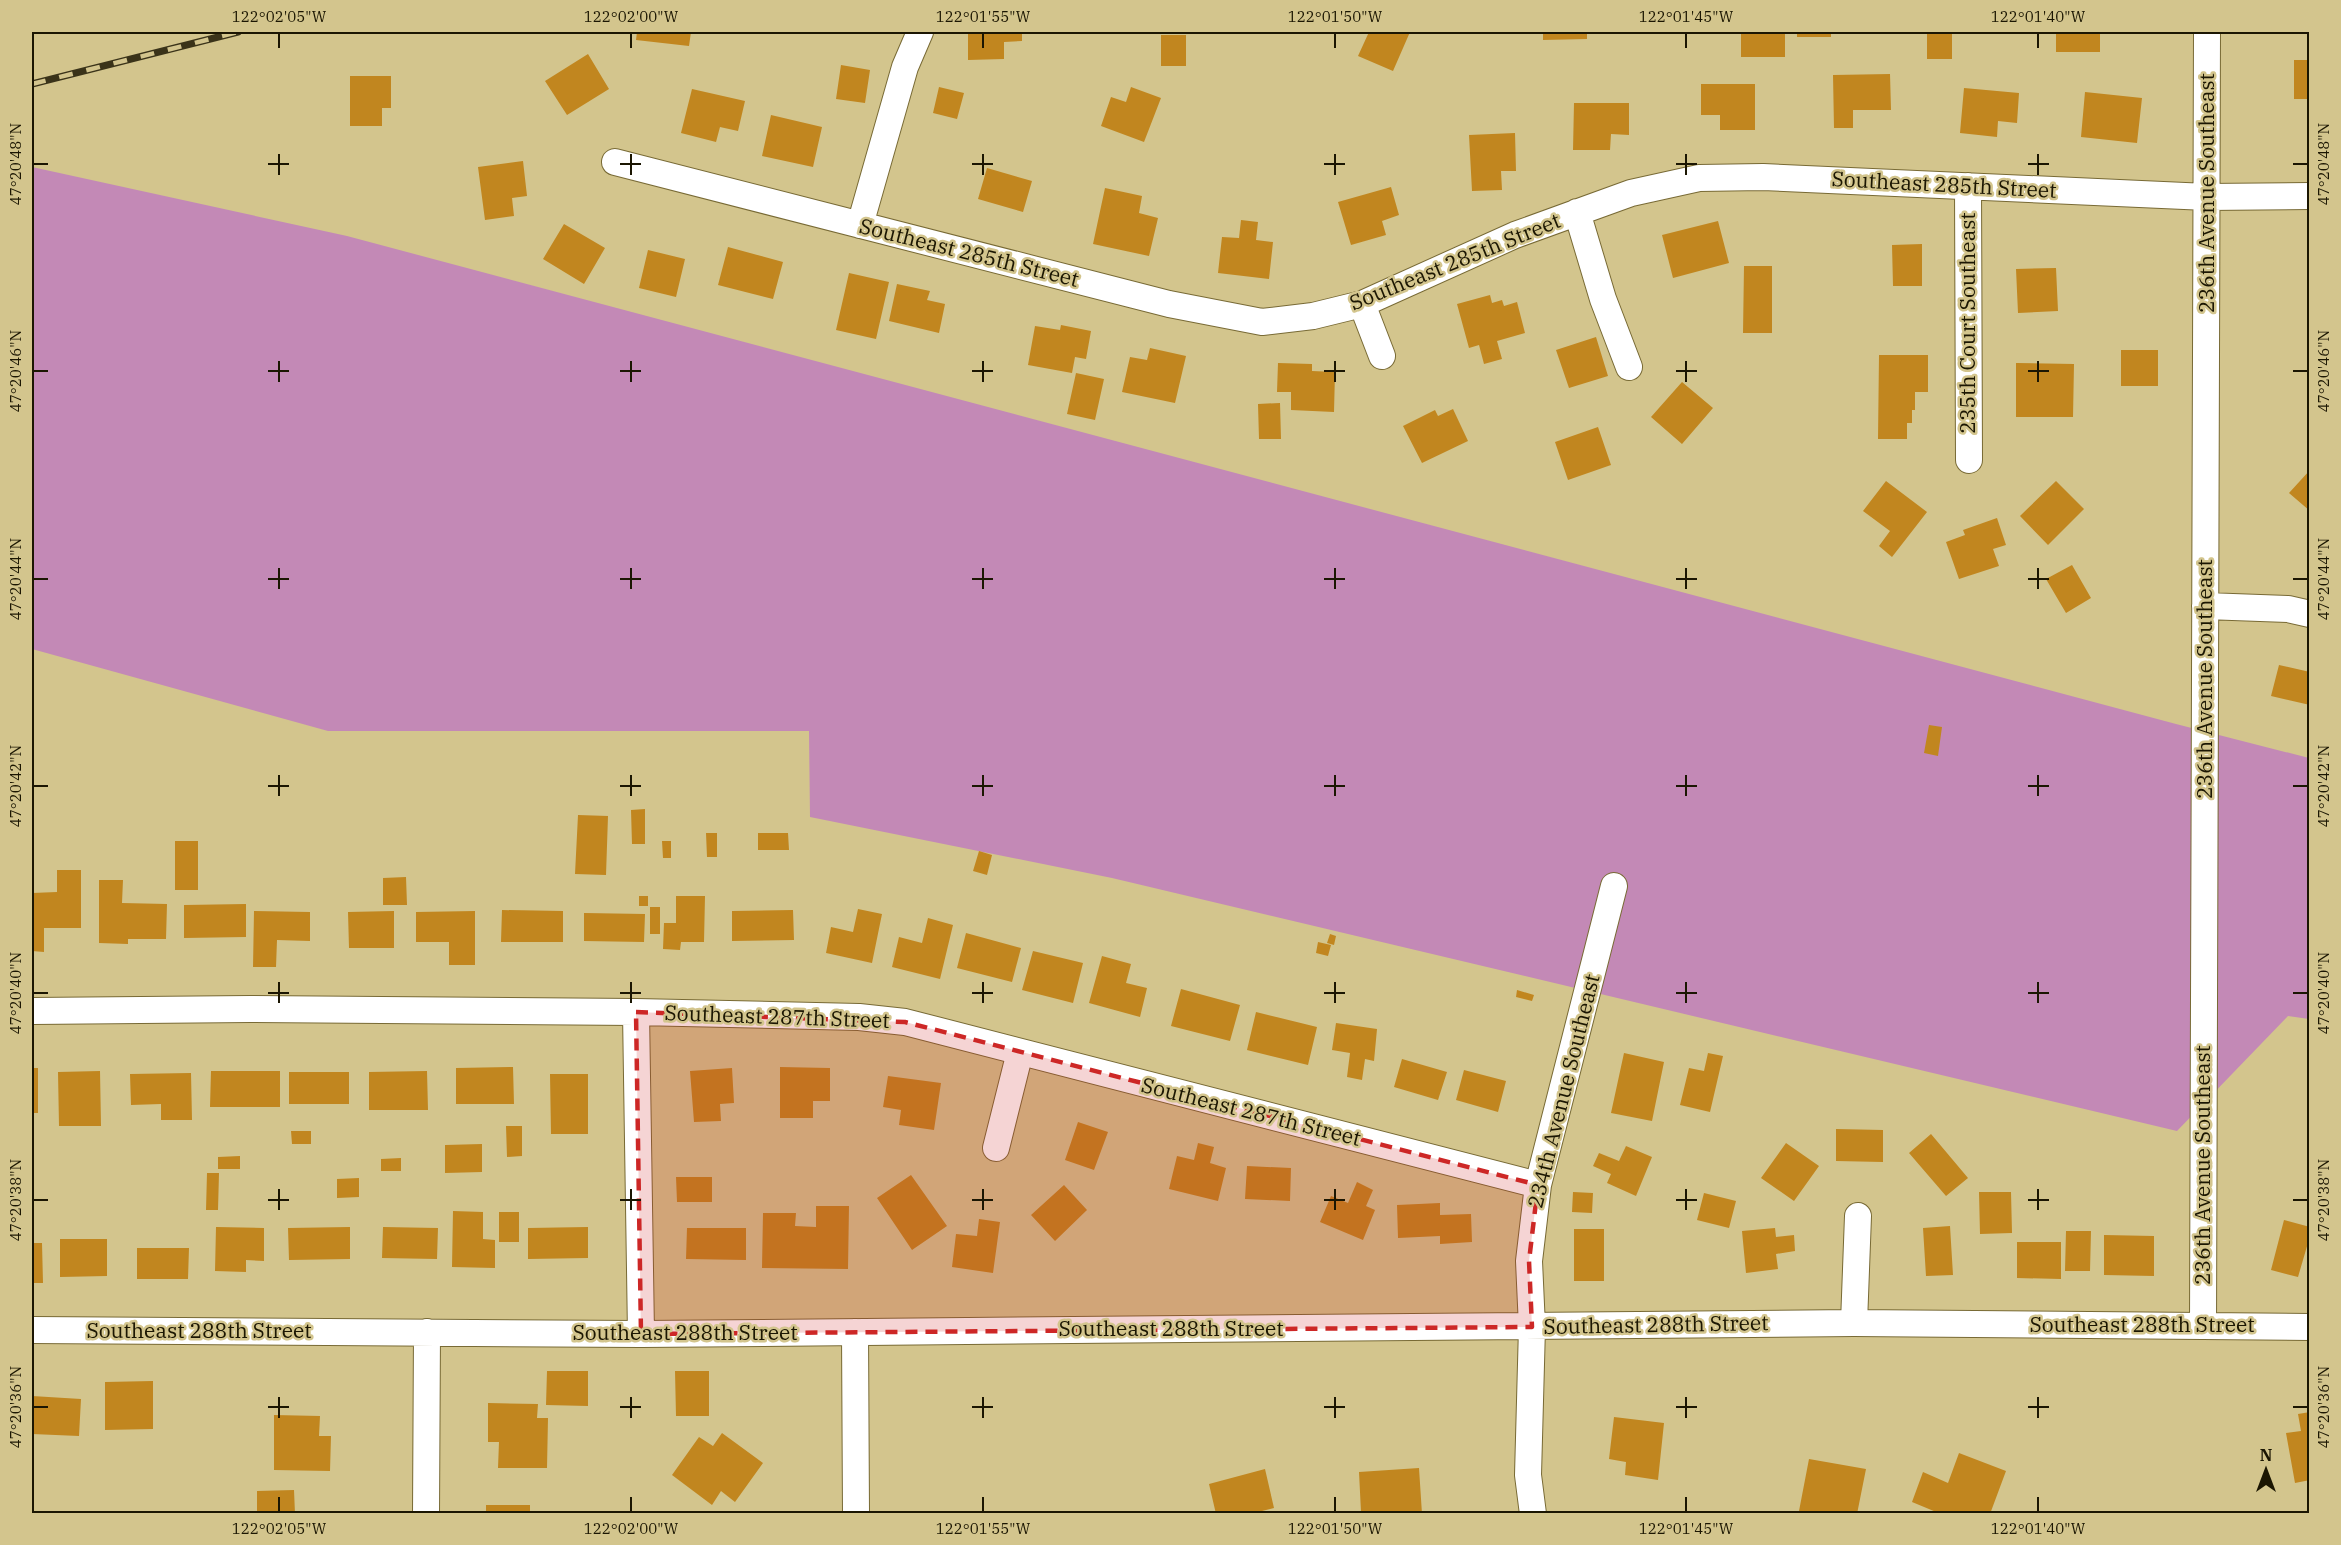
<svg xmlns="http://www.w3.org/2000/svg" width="2341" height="1545" viewBox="0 0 2341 1545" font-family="'IBM Plex Serif',serif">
  <rect width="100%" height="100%" fill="#d3c58d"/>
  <path fill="#c389b6" d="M32,167L347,236L2176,724L2309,758V1019L2288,1016L2177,1131L1112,878L810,817L809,731H328L32,649Z"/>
  <path fill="#c1861f" d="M637,32H691L689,46L636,40Z
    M968,32H1022V41L1004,42V59L968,60Z
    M1369,32H1410L1393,71L1358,56Z
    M1543,32H1587V39L1543,40Z
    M1741,32H1785V57H1741Z
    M1797,32H1831V37H1797Z
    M1927,32H1952V59H1927Z
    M2056,32H2100V52H2056Z
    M1161,35H1186V66H1161Z
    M588,54L609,89L567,115L545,81Z
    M2294,60H2310V99H2294Z
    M841,65L870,70L865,103L836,99Z
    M1890,74L1891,110H1853V128H1834L1833,75Z
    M350,76H391V108H382V126H350Z
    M1701,84H1755V130H1720V115H1701Z
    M939,87L964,93L957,119L933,113Z
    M1131,87L1161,98L1144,142L1101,126L1111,97L1126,102Z
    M1964,88L2019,93L2017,123L1998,121L1997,137L1960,133Z
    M692,89L745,101L738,131L720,127L716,142L681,133Z
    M2085,92L2142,98L2137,143L2081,137Z
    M1574,103H1629V135L1611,134L1610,150H1573Z
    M771,115L822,127L813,167L762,156Z
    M1515,133L1516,171H1501L1502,190L1472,191L1469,135Z
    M523,161L527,196L512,198L514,216L485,220L478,167Z
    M987,168L1032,181L1023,212L978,199Z
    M1391,187L1399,215L1382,221L1386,235L1351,245L1338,202Z
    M1105,188L1142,196L1139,213L1158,218L1149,256L1093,244Z
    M1241,220L1258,222L1256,240L1273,242L1269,279L1218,273L1222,237L1239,238Z
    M1718,221L1729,263L1673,278L1662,235Z
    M564,224L605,248L584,284L543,259Z
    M1922,244V286H1893L1892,245Z
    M728,247L783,262L773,299L718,285Z
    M648,250L685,259L676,297L639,288Z
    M1744,266H1772V333H1743Z
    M2056,268L2058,311L2018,313L2016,269Z
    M849,273L889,282L876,339L836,330Z
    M897,284L930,291L927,300L945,304L939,333L889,321Z
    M1490,295L1492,303L1502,300L1504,306L1517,302L1525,333L1497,341L1502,359L1484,364L1479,345L1469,348L1457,304Z
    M1061,325L1091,331L1086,359L1075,357L1072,373L1028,365L1035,326L1060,330Z
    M1596,337L1608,376L1569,388L1556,350Z
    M1150,348L1186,356L1175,403L1122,392L1130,357L1147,360Z
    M2121,350H2158V386H2121Z
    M1879,355H1928V392H1915V410H1912V423H1907V439H1878Z
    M1278,363L1312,364V371L1335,372L1334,412L1291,410V392H1277Z
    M2016,363L2074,364L2073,417H2016Z
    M1076,373L1104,379L1095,420L1067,414Z
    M1682,382L1713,408L1682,444L1651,417Z
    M1280,403L1281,439H1259L1258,404Z
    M1453,409L1468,441L1422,463L1403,426L1435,410L1438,416Z
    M1598,427L1611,465L1568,480L1555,442Z
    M2310,470V511L2289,493Z
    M1886,481L1927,512L1892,557L1879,546L1890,531L1863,511Z
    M2056,481L2084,509L2048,545L2020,516Z
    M1997,518L2006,545L1993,549L1999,566L1959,579L1946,542L1965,535L1963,530Z
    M2072,565L2091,598L2066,613L2046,579Z
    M2279,665L2310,672V705L2271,696Z
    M1929,725L1942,727L1938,756L1924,753Z
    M645,809V844H632L631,810Z
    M578,815L608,816L606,875L575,874Z
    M706,833H717V857H707Z
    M758,833H788L789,850H758Z
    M175,841H198V890H175Z
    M662,841H671V858H663Z
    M979,851L992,855L987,875L973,871Z
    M57,870H81V928H44V952L32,951V893L57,892Z
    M406,877L407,905H383V878Z
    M99,880H123L122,903L167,904L166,939H128V944L99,943Z
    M639,896H648V906H639Z
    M676,896H705L704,942H681L680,950L663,949L664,923H676Z
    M246,904V937L184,938V905Z
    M650,907H660V934H650Z
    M858,909L882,914L872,963L826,953L831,927L853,932Z
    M502,910L563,911V942H501Z
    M793,910L794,940L732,941V911Z
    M254,911L310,912V941L277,940L276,967H253Z
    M394,911V948H349L348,912Z
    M475,911V965H449V942H416V912Z
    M584,913L645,914L644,942L584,941Z
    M928,918L953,925L940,979L892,967L899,937L922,943Z
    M966,933L1021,948L1012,982L957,968Z
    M1330,934L1336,936L1334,945L1327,943Z
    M1318,942L1331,945L1328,956L1316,953Z
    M1033,951L1083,963L1073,1003L1022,990Z
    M1102,956L1131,964L1126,983L1147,988L1140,1017L1089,1003Z
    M1181,989L1240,1005L1230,1041L1171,1026Z
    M1517,990L1534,995L1532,1001L1516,997Z
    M1256,1012L1317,1027L1308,1065L1247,1050Z
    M1336,1023L1377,1029L1374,1061L1365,1059L1362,1080L1347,1077L1350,1053L1332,1050Z
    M1624,1053L1664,1062L1652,1121L1611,1113Z
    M1708,1053L1723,1056L1710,1112L1680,1105L1689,1068L1704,1071Z
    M1402,1059L1447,1072L1438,1100L1394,1087Z
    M513,1067L514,1104H456V1068Z
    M780,1067L830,1068V1101H813V1118H780Z
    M32,1068H38V1113H32Z
    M732,1068L734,1103L720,1104L721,1121L694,1122L690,1071Z
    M1464,1070L1506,1081L1498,1112L1456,1100Z
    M100,1071L101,1126H59L58,1072Z
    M211,1071H280V1107H210Z
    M427,1071L428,1110H369V1072Z
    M289,1072H349V1104H289Z
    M191,1073L192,1120H161V1104L131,1105L130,1074Z
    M550,1074H588V1134H551Z
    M888,1076L941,1083L934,1130L899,1125L901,1110L883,1107Z
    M1078,1122L1108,1132L1094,1170L1065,1160Z
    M506,1126H522V1156L507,1157Z
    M1836,1129L1883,1130V1162L1836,1161Z
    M291,1131H311V1144H292Z
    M1931,1134L1968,1178L1946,1196L1909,1153Z
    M1198,1143L1214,1147L1210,1163L1226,1168L1218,1201L1169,1189L1177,1156L1194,1160Z
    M1786,1143L1819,1166L1794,1201L1761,1178Z
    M482,1144V1172L445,1173V1145Z
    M1626,1146L1652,1157L1636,1196L1607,1183L1611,1174L1593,1166L1599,1153L1619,1161Z
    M240,1156V1169H218V1157Z
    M401,1158V1171H381V1159Z
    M1247,1166L1291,1168L1290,1201L1245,1199Z
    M207,1173H219L218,1210H206Z
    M911,1175L947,1226L912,1250L877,1198Z
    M676,1177H712V1202H677Z
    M359,1178V1197L337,1198V1179Z
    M1357,1182L1373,1190L1366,1206L1375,1210L1363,1240L1320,1222L1331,1196L1348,1203Z
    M1064,1185L1087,1210L1055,1241L1031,1215Z
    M1573,1192L1593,1193L1592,1213L1572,1212Z
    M1979,1192H2011L2012,1233L1980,1234Z
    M1704,1193L1736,1201L1729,1228L1697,1220Z
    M1440,1203V1215L1471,1214L1472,1242L1440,1244V1236L1398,1238L1397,1205Z
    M816,1206H849L848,1269L762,1268L763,1213H796L795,1226L816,1227Z
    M453,1211L483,1212V1239L495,1240V1268L452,1267Z
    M499,1212H519V1242H499Z
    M979,1219L1000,1222L993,1273L952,1267L956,1234L977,1236Z
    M2284,1220L2310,1227V1236L2298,1277L2271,1270Z
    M1950,1226L1953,1275L1926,1276L1923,1228Z
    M216,1227L264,1228V1261L246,1260V1272L215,1271Z
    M350,1227V1259L289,1260L288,1228Z
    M383,1227L438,1228L437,1259L382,1258Z
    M588,1227V1258L528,1259V1228Z
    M687,1228H746V1260L686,1259Z
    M1775,1228L1776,1237L1794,1235L1795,1251L1776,1254L1778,1269L1746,1273L1742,1231Z
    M1574,1229H1604V1281H1574Z
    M2066,1231H2091L2090,1271H2065Z
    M2104,1235L2154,1236V1276L2104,1275Z
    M60,1239H107V1276L60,1277Z
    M2017,1242H2061V1279L2017,1278Z
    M32,1243H42L43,1283H32Z
    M137,1248H189L188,1279H137Z
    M547,1371H588V1406L546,1405Z
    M675,1371H709V1416H676Z
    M153,1381V1429L105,1430V1382Z
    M32,1396L81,1399L79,1436L32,1434Z
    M488,1403L538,1404L537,1418H548L547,1468H498L499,1442H488Z
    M2310,1412V1480L2295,1483L2286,1433L2301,1431L2298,1414Z
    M274,1415L320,1416L319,1436H331L330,1471L274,1470Z
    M1614,1417L1664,1423L1658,1480L1625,1475L1626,1462L1609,1459Z
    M722,1433L763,1463L735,1502L721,1491L712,1505L672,1475L699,1437L713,1446Z
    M1959,1453L2006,1471L1990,1514H1941L1912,1502L1923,1472L1948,1483Z
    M1809,1459L1866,1469L1857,1514H1811L1799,1511Z
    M1419,1468L1422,1514H1385L1384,1511L1361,1512L1359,1472Z
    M1265,1469L1274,1508L1262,1511L1263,1514H1216L1209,1484Z
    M294,1490L295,1514H257V1491Z
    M486,1505H530V1514H486Z"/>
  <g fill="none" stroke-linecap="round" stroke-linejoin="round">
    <g stroke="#786a35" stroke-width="28">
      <path id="minor" d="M615,162L1169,304L1262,322L1313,316L1362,304L1515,235L1631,193L1699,178L1763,177L2207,197L2310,196
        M1968,186L1969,460
        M1577,212L1603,299L1629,367
        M860,225L905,67L920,32
        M1362,304L1382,356
        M2205,606L2288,609L2310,614
        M32,1011L250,1009L636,1012L859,1017L905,1022L1538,1185
        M636,1012L641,1334
        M996,1148L1020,1052
        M1854,1323L1858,1216
        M2203,1326L2207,32
        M32,1330L641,1334L1854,1323L2310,1327
        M855,1332L856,1514
        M426,1514L427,1332
        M1533,1514L1528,1475L1532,1327L1529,1261L1538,1185L1614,886"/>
    </g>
    <use href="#minor" stroke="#fff" stroke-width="26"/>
    <g stroke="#3a3319" stroke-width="7">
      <path id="rail" d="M32,84L238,32"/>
    </g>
    <use href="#rail" stroke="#d3c58d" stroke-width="4.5" stroke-dasharray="14" stroke-linecap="butt"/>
  </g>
  <path fill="#cd2726" fill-opacity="0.2" stroke="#cd2726" stroke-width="4.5" stroke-dasharray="12 8" stroke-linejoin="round" d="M636,1012L905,1022L1538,1185L1529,1261L1532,1327L641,1334Z"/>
  <path fill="none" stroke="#1b1602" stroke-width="2" d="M279,33V48M631,33V48M983,33V48M1335,33V48M1686,33V48M2038,33V48M279,154V175M631,154V175M983,154V175M1335,154V175M1686,154V175M2038,154V175M33,164H48M268,164H289M620,164H641M972,164H993M1324,164H1345M1676,164H1697M2028,164H2049M2293,164H2308M279,361V382M631,361V382M983,361V382M1335,361V382M1686,361V382M2038,361V382M33,371H48M268,371H289M620,371H641M972,371H993M1324,371H1345M1676,371H1697M2028,371H2049M2293,371H2308M279,568V589M631,568V589M983,568V589M1335,568V589M1686,568V589M2038,568V589M33,579H48M268,579H289M620,579H641M972,579H993M1324,579H1345M1676,579H1697M2028,579H2049M2293,579H2308M279,775V796M631,775V796M983,775V796M1335,775V796M1686,775V796M2038,775V796M33,786H48M268,786H289M620,786H641M972,786H993M1324,786H1345M1676,786H1697M2028,786H2049M2293,786H2308M279,982V1003M631,982V1003M983,982V1003M1335,982V1003M1686,982V1003M2038,982V1003M33,993H48M268,993H289M620,993H641M972,993H993M1324,993H1345M1676,993H1697M2028,993H2049M2293,993H2308M279,1189V1210M631,1189V1210M983,1189V1210M1335,1189V1210M1686,1189V1210M2038,1189V1210M33,1200H48M268,1200H289M620,1200H641M972,1200H993M1324,1200H1345M1676,1200H1697M2028,1200H2049M2293,1200H2308M279,1397V1418M631,1397V1418M983,1397V1418M1335,1397V1418M1686,1397V1418M2038,1397V1418M33,1407H48M268,1407H289M620,1407H641M972,1407H993M1324,1407H1345M1676,1407H1697M2028,1407H2049M2293,1407H2308M279,1497V1512M631,1497V1512M983,1497V1512M1335,1497V1512M1686,1497V1512M2038,1497V1512"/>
  <g text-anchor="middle" stroke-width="5" stroke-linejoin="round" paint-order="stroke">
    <g font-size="21" fill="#1b1602" stroke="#d3c58d">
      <text transform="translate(1944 185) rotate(3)" y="7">Southeast 285th Street</text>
      <text transform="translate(2207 193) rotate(-90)" y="7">236th Avenue Southeast</text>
      <text transform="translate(969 253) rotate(14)" y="7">Southeast 285th Street</text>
      <text transform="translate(1455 262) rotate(-22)" y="7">Southeast 285th Street</text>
      <text transform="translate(1968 323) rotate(-90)" y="7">235th Court Southeast</text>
      <text transform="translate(2205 679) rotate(-90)" y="7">236th Avenue Southeast</text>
      <text transform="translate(777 1017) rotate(2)" y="7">Southeast 287th Street</text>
      <text transform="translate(1564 1091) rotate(-76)" y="7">234th Avenue Southeast</text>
      <text transform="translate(1251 1112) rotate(14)" y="7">Southeast 287th Street</text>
      <text transform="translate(2203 1165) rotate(-90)" y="7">236th Avenue Southeast</text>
      <text transform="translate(1656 1325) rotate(-1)" y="7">Southeast 288th Street</text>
      <text x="2142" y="1332">Southeast 288th Street</text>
      <text x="1171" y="1336">Southeast 288th Street</text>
      <text x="199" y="1338">Southeast 288th Street</text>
      <text x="685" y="1340">Southeast 288th Street</text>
    </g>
  </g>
  <rect width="2341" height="1545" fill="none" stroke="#d3c58d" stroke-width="66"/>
  <g transform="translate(2266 1470)" stroke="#d3c58d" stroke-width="4.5" paint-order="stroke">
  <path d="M0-4.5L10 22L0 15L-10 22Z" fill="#1b1602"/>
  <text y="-9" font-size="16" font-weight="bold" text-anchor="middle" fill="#1b1602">N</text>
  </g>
  <rect x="33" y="33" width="2275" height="1479" fill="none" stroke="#1b1602" stroke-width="2"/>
  <g font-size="15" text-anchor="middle" fill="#1b1602">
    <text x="279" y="22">122°02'05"W</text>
    <text x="631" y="22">122°02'00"W</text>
    <text x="983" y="22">122°01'55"W</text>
    <text x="1335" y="22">122°01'50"W</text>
    <text x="1686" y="22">122°01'45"W</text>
    <text x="2038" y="22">122°01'40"W</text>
    <text transform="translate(16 164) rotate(-90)" y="5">47°20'48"N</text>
    <text transform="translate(2324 164) rotate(-90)" y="5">47°20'48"N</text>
    <text transform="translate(16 371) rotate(-90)" y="5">47°20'46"N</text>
    <text transform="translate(2324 371) rotate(-90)" y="5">47°20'46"N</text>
    <text transform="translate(16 579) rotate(-90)" y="5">47°20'44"N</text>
    <text transform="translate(2324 579) rotate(-90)" y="5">47°20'44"N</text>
    <text transform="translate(16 786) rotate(-90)" y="5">47°20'42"N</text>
    <text transform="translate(2324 786) rotate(-90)" y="5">47°20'42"N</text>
    <text transform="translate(16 993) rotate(-90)" y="5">47°20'40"N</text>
    <text transform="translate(2324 993) rotate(-90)" y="5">47°20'40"N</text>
    <text transform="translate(16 1200) rotate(-90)" y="5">47°20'38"N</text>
    <text transform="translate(2324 1200) rotate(-90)" y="5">47°20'38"N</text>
    <text transform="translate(16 1407) rotate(-90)" y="5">47°20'36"N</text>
    <text transform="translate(2324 1407) rotate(-90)" y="5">47°20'36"N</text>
    <text x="279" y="1534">122°02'05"W</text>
    <text x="631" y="1534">122°02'00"W</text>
    <text x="983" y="1534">122°01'55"W</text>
    <text x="1335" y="1534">122°01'50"W</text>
    <text x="1686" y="1534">122°01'45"W</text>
    <text x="2038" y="1534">122°01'40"W</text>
  </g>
</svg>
